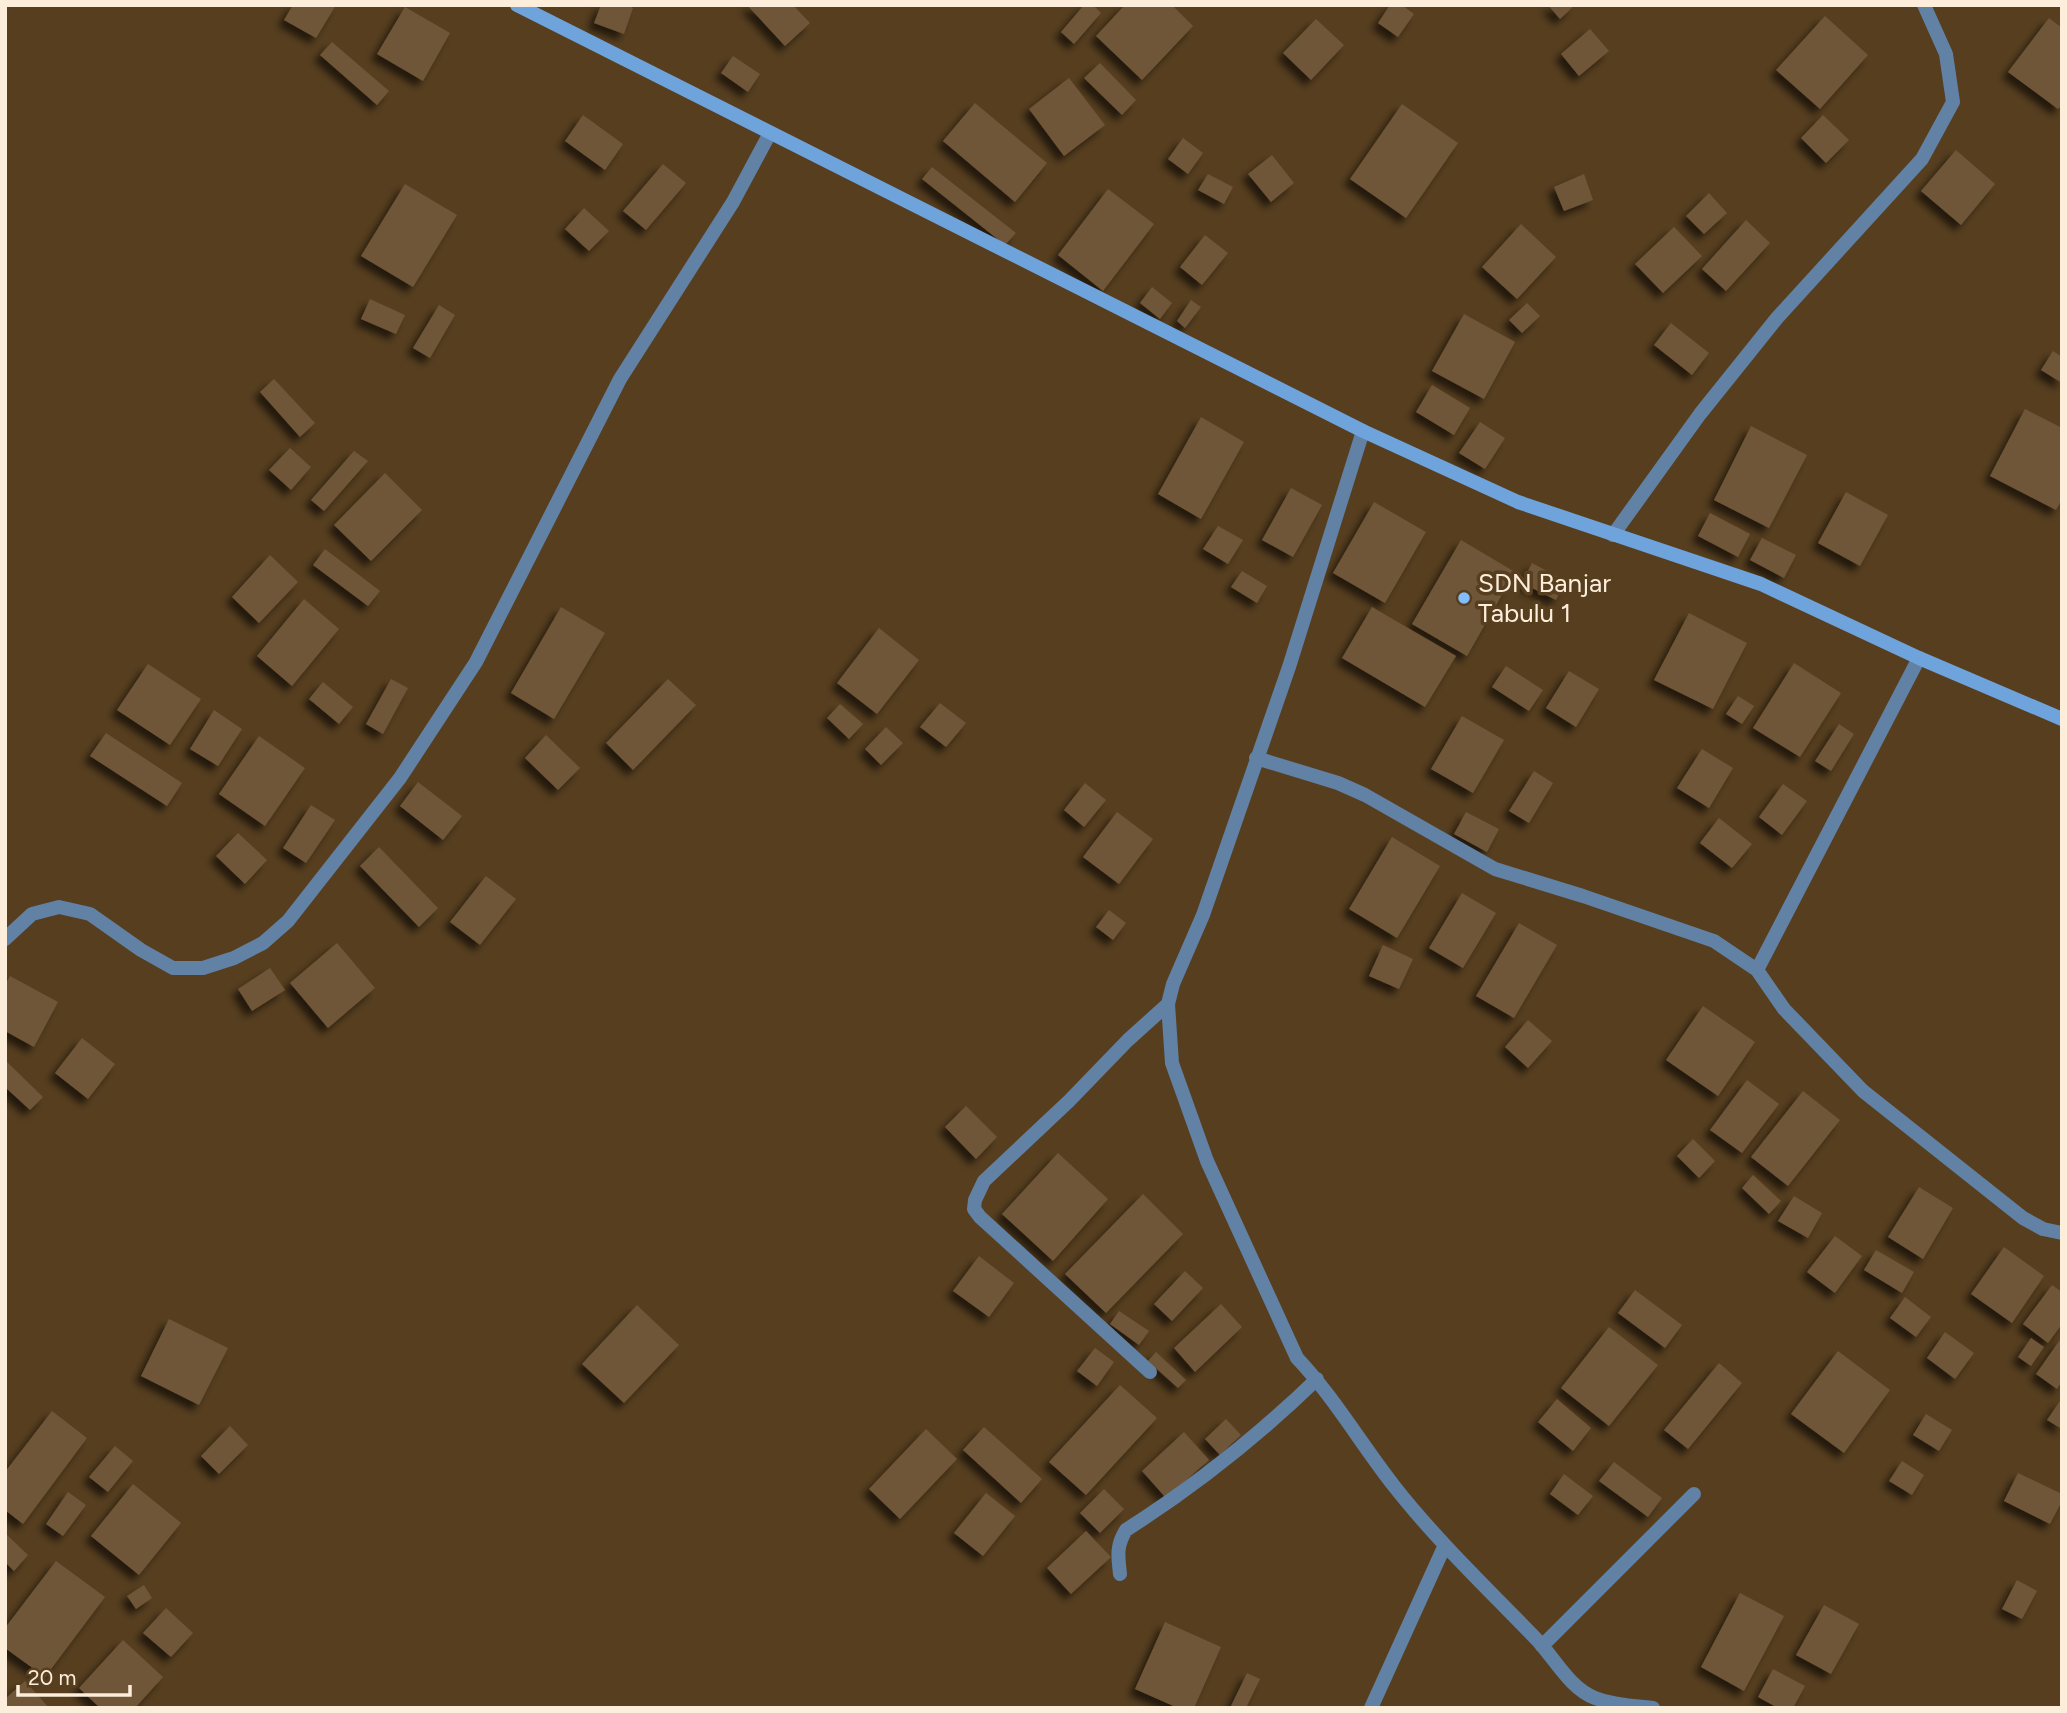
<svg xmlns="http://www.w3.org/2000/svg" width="2067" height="1713" viewBox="0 0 2067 1713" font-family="Figtree,sans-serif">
  <defs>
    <filter id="shadow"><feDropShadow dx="-6" dy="6" stdDeviation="3.5" flood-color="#0009"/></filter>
  </defs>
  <rect width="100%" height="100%" fill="#563e1f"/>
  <path fill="#6f5637" filter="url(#shadow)" d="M293,5H336L316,38L284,20Z
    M601,5H627L633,8L624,34L594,23Z
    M747,5H793L810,23L785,46Z
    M1084,5H1093L1101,13L1074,44L1061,32Z
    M1125,5H1172L1193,26L1142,80L1096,36Z
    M1390,5H1402L1414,14L1398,37L1378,23Z
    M1548,5H1575L1560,19Z
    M405,7L450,33L423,81L377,54Z
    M1825,16L1868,55L1820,109L1776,70Z
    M2049,18L2062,28V105L2058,109L2008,72Z
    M1316,19L1344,45L1311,80L1283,53Z
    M1590,29L1609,51L1579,76L1561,54Z
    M332,42L389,91L377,105L320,55Z
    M733,56L760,74L748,92L721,73Z
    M1100,63L1136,100L1122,115L1084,78Z
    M1069,78L1105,125L1064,156L1029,109Z
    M975,103L1047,163L1015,202L943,141Z
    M1402,104L1458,143L1406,218L1350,179Z
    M583,115L623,144L605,170L565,141Z
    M1823,115L1849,140L1826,163L1801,138Z
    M1183,138L1203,153L1188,174L1168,159Z
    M1956,150L1995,184L1961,225L1921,191Z
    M1272,155L1294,183L1271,202L1248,174Z
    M663,164L686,183L646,230L623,211Z
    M932,167L1016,233L1005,245L922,179Z
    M1208,174L1233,187L1224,204L1198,190Z
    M1584,174L1593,200L1564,211L1554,187Z
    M405,184L457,215L413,287L361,256Z
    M1108,189L1154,224L1103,291L1058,255Z
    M1709,193L1727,213L1704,234L1686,216Z
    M584,208L609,231L589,251L565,229Z
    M1746,220L1770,243L1726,291L1702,269Z
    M1521,224L1556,257L1517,299L1482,267Z
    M1674,227L1702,256L1663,293L1635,264Z
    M1205,235L1228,253L1202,285L1180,267Z
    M1152,287L1172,303L1160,319L1140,303Z
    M370,299L405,315L396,334L361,319Z
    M1191,300L1201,307L1185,328L1177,321Z
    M1527,303L1540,316L1522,333L1509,320Z
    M439,305L455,315L430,358L413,348Z
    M1464,314L1515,342L1484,399L1432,371Z
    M1671,323L1709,353L1692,375L1654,345Z
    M2053,351L2062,357V383L2041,370Z
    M274,379L315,423L300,437L260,392Z
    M1432,385L1470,408L1454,435L1416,412Z
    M2025,409L2062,428V499L2056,510L1990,476Z
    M1201,417L1244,442L1201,519L1158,494Z
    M1480,422L1505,438L1485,469L1459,453Z
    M1751,426L1807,455L1769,528L1714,500Z
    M290,448L311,467L291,490L269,470Z
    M354,451L368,461L324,511L311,500Z
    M385,473L422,510L371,561L334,525Z
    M1291,488L1322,505L1293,557L1262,540Z
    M1846,492L1888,515L1860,566L1818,543Z
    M1374,502L1426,532L1385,603L1333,573Z
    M1710,513L1750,534L1738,557L1698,536Z
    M1218,526L1243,540L1228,564L1203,549Z
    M1762,538L1796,555L1784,578L1750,560Z
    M1461,540L1515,572L1467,656L1412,624Z
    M325,549L380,591L368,606L313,565Z
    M270,555L298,582L259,623L232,597Z
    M1532,563L1566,581L1556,600L1522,583Z
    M1242,571L1267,586L1257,603L1231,587Z
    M304,599L339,629L292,686L257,656Z
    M561,607L605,633L554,719L511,693Z
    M1372,607L1456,656L1425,707L1342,658Z
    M1689,613L1747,643L1713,709L1654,680Z
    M879,628L919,660L877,714L837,683Z
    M1794,663L1841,693L1800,757L1753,728Z
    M148,664L201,699L170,745L117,710Z
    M1506,666L1543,690L1529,711L1492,687Z
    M1569,671L1599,689L1576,727L1546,708Z
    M391,679L408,688L383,734L366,724Z
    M668,679L696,705L633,770L606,743Z
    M323,682L353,707L339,724L309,699Z
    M1738,696L1754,706L1742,724L1726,714Z
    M940,703L966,723L946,747L920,727Z
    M840,704L863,724L849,739L827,718Z
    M214,710L242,729L218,766L190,749Z
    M1462,716L1504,740L1473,793L1431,769Z
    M1839,724L1854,734L1831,771L1815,761Z
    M886,727L903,743L881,765L865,749Z
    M106,733L182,783L167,806L90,756Z
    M546,735L580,768L558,790L525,758Z
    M259,736L305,768L265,826L219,794Z
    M1702,749L1733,768L1709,808L1677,788Z
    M1534,771L1553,783L1529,823L1509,811Z
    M418,782L462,816L443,840L400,806Z
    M1085,783L1106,800L1084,827L1064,810Z
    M1783,784L1807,801L1782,835L1759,817Z
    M311,805L335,820L306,863L283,848Z
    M1117,812L1153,839L1119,884L1083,857Z
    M1466,812L1499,829L1487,852L1454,834Z
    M1719,818L1752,844L1732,868L1700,843Z
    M238,833L267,860L245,884L216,856Z
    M1392,837L1440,866L1397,938L1349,909Z
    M379,847L438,908L419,927L360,866Z
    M486,876L516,899L480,945L450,922Z
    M1462,893L1496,913L1463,968L1429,948Z
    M1109,910L1126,923L1113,940L1096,927Z
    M1519,923L1557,945L1514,1018L1476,996Z
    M337,943L375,988L328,1028L290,983Z
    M1383,945L1413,959L1399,989L1369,976Z
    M270,968L285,990L252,1011L238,989Z
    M10,976L58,1002L34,1047L5,1031V985Z
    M1703,1006L1755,1042L1718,1096L1666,1060Z
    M1528,1020L1552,1041L1528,1068L1505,1047Z
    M82,1038L115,1064L88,1099L55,1073Z
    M5,1060L43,1097L30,1110L5,1087Z
    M1747,1080L1779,1104L1742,1153L1710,1130Z
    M1803,1091L1840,1120L1788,1186L1751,1157Z
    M966,1106L997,1137L976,1159L945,1127Z
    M1693,1139L1715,1161L1699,1178L1677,1156Z
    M1058,1153L1108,1199L1053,1261L1002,1214Z
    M1753,1175L1781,1201L1769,1214L1742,1188Z
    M1919,1187L1953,1208L1923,1259L1888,1237Z
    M1143,1194L1183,1234L1106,1313L1065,1274Z
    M1794,1196L1822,1213L1808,1238L1778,1221Z
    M1835,1236L1862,1256L1835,1293L1807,1272Z
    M2004,1247L2044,1276L2012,1323L1971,1294Z
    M1876,1250L1914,1272L1902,1293L1864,1270Z
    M979,1256L1014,1283L989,1317L953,1291Z
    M1185,1271L1203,1288L1172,1321L1154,1304Z
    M2052,1285L2062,1292V1324L2048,1343L2023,1324Z
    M1635,1290L1682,1325L1665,1348L1618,1313Z
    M1905,1297L1931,1317L1916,1337L1890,1318Z
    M1221,1304L1242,1327L1195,1372L1174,1348Z
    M637,1305L679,1345L624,1403L582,1364Z
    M1119,1311L1149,1331L1139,1345L1110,1324Z
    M169,1319L228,1348L199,1405L141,1376Z
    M1609,1327L1658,1365L1609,1426L1561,1388Z
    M1945,1332L1974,1353L1955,1379L1927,1358Z
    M2062,1337V1381L2057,1389L2036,1374Z
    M2031,1338L2044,1347L2031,1366L2018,1357Z
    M1095,1348L1114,1362L1097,1386L1077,1371Z
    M1838,1351L1890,1390L1844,1453L1791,1414Z
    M1156,1352L1186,1380L1178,1388L1148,1361Z
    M1719,1363L1742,1383L1688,1449L1664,1430Z
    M1120,1385L1157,1418L1086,1495L1049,1462Z
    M2062,1398V1429L2047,1420Z
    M1557,1399L1591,1428L1573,1451L1538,1422Z
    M52,1411L87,1438L23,1524L5,1510V1472Z
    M1926,1414L1952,1430L1939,1451L1913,1435Z
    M1226,1419L1241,1435L1220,1455L1205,1439Z
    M230,1426L248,1445L219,1474L201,1456Z
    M984,1427L1042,1479L1021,1503L963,1450Z
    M926,1429L957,1459L900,1519L869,1489Z
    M1184,1432L1209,1460L1166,1498L1142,1471Z
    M115,1446L133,1461L108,1492L89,1477Z
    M1902,1461L1924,1475L1912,1495L1889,1481Z
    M1614,1462L1662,1498L1648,1517L1599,1481Z
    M2018,1473L2062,1494V1501L2050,1524L2004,1501Z
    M1564,1474L1593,1496L1578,1515L1550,1494Z
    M133,1484L181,1523L139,1575L91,1536Z
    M1104,1489L1124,1509L1100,1533L1080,1513Z
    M68,1492L86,1505L63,1536L46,1524Z
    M986,1493L1015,1516L983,1556L954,1533Z
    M1086,1531L1111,1557L1071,1594L1047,1568Z
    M5,1533L28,1555L14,1571L5,1562Z
    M56,1561L105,1597L45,1677L5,1648V1628Z
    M2017,1580L2037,1591L2022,1619L2002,1609Z
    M144,1585L152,1598L136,1609L127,1596Z
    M1740,1593L1784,1616L1744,1691L1701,1667Z
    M1824,1605L1859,1624L1831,1674L1796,1655Z
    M166,1608L193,1633L171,1657L143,1633Z
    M1165,1622L1221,1647L1194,1708H1178L1135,1689Z
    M123,1640L163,1677L135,1708H100L79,1688Z
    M1773,1669L1805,1686L1793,1708H1778L1758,1697Z
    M1247,1673L1260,1679L1246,1708H1230Z
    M25,1681L49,1708H9L5,1704V1699Z"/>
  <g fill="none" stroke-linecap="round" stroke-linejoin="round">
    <path stroke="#6181a5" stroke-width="14" d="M1613,535L1700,414L1777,318L1922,159L1953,102L1946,54L1924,5
      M1256,758L1338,783L1365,795L1495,869L1583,896L1714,941L1757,970L1784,1009L1863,1091L2023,1218L2043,1229L2062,1233
      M5,939L32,914L59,907L90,914L141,950L173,968H203L234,958L263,943L288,921L400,778L476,662L620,379L733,202L770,133
      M1757,970L1919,658
      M1168,1004L1172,1063L1207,1161L1297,1358C1334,1397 1361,1444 1394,1486C1438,1542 1490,1591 1539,1642C1556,1661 1571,1689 1595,1698C1613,1705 1634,1706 1653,1708
      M1150,1372L980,1217L974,1209L975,1200L984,1181L1069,1101L1128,1040L1168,1004L1173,984L1203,915L1289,667L1363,431
      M1120,1574C1118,1556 1116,1546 1126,1530C1195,1486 1258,1436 1317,1379
      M1542,1646L1694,1494
      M1371,1708L1445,1545"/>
    <path stroke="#6fa3db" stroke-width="14" d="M517,5L1363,431L1518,502L1761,584L1919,658L2062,719"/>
  </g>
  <circle fill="#83bcfb" stroke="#563e1f" stroke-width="2.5" cx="1464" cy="598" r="7"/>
  <g text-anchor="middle" stroke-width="7" stroke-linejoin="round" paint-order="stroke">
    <g font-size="26" fill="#fdeedc" stroke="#563e1f" text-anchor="start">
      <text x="1478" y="592">SDN Banjar<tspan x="1478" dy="30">Tabulu 1</tspan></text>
    </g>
  </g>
  <rect width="2067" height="1713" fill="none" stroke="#fdeedc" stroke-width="14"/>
  <path d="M18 1685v10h112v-10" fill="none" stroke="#fdeedc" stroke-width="3.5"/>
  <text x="28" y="1685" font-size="21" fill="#fdeedc" stroke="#563e1f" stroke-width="5" paint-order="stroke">20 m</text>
</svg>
